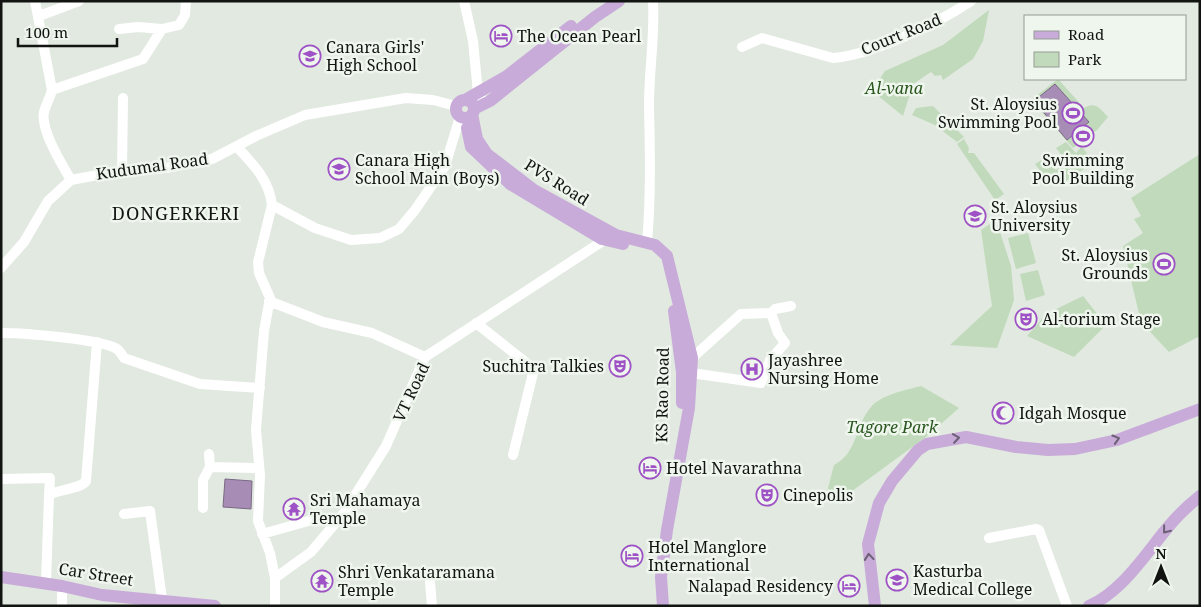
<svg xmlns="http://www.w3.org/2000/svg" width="1201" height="607" viewBox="0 0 1201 607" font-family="'Noto Serif',serif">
  <rect width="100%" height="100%" fill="#e1e9e0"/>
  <path fill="#c1dabb" d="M989,10L983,41L973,59L943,80L941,75L935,76L931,72L913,84L903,116L872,91L885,71L943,45Z
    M1058,79L1084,108C1096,101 1100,109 1108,117L1097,130L1073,148L1031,100Z
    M933,106L964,137L957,142L935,125L912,115L916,108Z
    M964,139L969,148L968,153H974L1004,194L995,200L957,144Z
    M1066,142L1076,153L1082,146L1093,163L1060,185L1050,173L1044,176L1035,164L1047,157L1056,170L1067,162L1056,148Z
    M1200,154V336L1169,352L1141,322L1123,246L1143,233L1134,219L1141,216L1131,198Z
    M996,220L1011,266L1014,300L997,348L950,345L992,306L981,230Z
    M1028,233L1036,263L1016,269L1008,238Z
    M1038,270L1045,295L1026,301L1020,274Z
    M1083,296L1106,325L1074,357L1027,336L1046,314Z
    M921,386L959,408L926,437L837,502L828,488L834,465C858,453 855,425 871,407C881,395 906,390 921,386Z"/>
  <path fill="#a78db6" stroke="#7a6984" d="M1055,84L1089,122L1067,140L1034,101Z
    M225,479L252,481L251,509L223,507Z"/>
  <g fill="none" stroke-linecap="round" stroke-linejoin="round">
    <path stroke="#fff" stroke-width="10" d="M35,1L52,90C50,98 46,104 44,112C40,129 62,165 71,180
      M464,1L473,41L478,93L481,98
      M39,16L79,1
      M119,29L138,27L162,29
      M742,47L762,38L833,58C872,55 938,23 971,1
      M52,90L143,59L162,29L179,25L185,15L186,1
      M237,147C254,165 269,180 272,205L315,228L351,240L380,238L399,229L415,210L445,166L460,117
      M122,172L123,98
      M272,205L258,262L259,273L270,298L264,331L256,430L260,475L258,521L270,553L275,578
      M647,243C651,196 650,151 649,105C649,70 655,36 653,1
      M1,268L24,242L48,201L71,180L103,174L166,168L212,159L256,136L305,115L406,98L433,100L456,106
      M269,301L323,322L372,333L425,357
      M476,323L534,369L513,455
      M1,333C22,333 102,339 117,349C120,351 122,355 124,358L200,384L260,388
      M687,358H692L741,314L771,313L775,309L791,306
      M691,373L761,383L770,360L785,343L778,333L771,313
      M210,467L259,468
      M1,479L50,478L49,495
      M203,508V480L210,467L209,454
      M124,514L150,511L162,599
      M262,534L312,520L337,521
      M989,538L1036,529L1039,530L1067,606
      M430,582L432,606
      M46,583L49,495C59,489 81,489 86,481L97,342
      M62,606V586
      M275,606V578L311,552L344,513L386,446L425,357L609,237"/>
    <path stroke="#c8abd9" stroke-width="12" d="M465,100L507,76L571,26
      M456 109a9 9 0 1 1 18 0a9 9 0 1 1-18 0Z
      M474,109L490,101L595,17L619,1
      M472,114L477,139L487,154L534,190L616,235L655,245L667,256L692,358L689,408L667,530L661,577L663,606
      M467,128L471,147L510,184L602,239L623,244
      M674,311L682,372V403
      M1,577L62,586L102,595L215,606
      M875,606L868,544L879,503L892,481L918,450L927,444L966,437L1016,447L1048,450L1075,449L1117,440L1200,409
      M1089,606C1123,591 1146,553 1169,526C1178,515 1189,505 1200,496"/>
  </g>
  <defs><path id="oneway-chevron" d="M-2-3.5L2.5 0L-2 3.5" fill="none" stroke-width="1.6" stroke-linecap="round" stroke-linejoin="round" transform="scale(1.25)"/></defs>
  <g stroke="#6c6075">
    <use href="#oneway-chevron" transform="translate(956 438) rotate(-8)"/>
    <use href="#oneway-chevron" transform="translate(1116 439) rotate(-17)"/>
    <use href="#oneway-chevron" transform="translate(1166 530) rotate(129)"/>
    <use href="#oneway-chevron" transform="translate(869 557) rotate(-95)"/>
  </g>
  <defs>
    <g id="hotel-ring" transform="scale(1.125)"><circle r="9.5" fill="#eff6ed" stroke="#9e52c5" stroke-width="1.5"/><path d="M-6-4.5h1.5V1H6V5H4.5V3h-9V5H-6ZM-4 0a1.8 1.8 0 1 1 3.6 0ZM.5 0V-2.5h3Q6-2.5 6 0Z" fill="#9e52c5"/></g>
    <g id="school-ring" transform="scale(1.125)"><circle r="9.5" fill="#eff6ed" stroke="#9e52c5" stroke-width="1.5"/><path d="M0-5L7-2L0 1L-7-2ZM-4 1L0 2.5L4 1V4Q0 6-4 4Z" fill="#9e52c5"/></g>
    <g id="stadium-ring" transform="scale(1.125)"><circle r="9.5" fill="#eff6ed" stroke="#9e52c5" stroke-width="1.5"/><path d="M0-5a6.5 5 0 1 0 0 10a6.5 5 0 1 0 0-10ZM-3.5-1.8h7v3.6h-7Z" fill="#9e52c5"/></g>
    <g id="university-ring" transform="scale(1.125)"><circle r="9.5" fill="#eff6ed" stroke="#9e52c5" stroke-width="1.5"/><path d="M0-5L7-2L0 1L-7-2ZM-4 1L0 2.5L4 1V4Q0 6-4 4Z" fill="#9e52c5"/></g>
    <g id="theatre-ring" transform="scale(1.125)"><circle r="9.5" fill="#eff6ed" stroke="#9e52c5" stroke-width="1.5"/><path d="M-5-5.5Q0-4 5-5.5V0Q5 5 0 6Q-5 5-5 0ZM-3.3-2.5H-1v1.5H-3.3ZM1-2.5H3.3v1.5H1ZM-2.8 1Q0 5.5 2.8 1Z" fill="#9e52c5"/></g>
    <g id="hospital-ring" transform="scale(1.125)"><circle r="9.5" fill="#eff6ed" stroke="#9e52c5" stroke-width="1.5"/><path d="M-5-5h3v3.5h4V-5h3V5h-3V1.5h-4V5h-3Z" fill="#9e52c5"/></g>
    <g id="mosque-ring" transform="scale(1.125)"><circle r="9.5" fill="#eff6ed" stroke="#9e52c5" stroke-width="1.5"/><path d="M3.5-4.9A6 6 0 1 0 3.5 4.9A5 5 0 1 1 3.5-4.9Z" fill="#9e52c5"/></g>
    <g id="temple-ring" transform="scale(1.125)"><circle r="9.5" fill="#eff6ed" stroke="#9e52c5" stroke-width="1.5"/><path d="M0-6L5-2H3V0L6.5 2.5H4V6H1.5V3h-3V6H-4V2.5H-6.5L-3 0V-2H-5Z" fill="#9e52c5"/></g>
  </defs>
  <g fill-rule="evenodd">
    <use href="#hotel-ring" x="501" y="36"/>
    <use href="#school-ring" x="310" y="56"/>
    <use href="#stadium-ring" x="1073" y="113"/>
    <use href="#stadium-ring" x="1083" y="136"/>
    <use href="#school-ring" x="339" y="169"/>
    <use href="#university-ring" x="975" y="216"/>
    <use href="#stadium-ring" x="1164" y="264"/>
    <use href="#theatre-ring" x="1026" y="319"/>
    <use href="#theatre-ring" x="620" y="366"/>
    <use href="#hospital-ring" x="752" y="369"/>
    <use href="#mosque-ring" x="1003" y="413"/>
    <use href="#hotel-ring" x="650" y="468"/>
    <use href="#theatre-ring" x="767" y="495"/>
    <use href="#temple-ring" x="294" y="509"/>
    <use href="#hotel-ring" x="632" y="556"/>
    <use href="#university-ring" x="897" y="580"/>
    <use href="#temple-ring" x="322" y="581"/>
    <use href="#hotel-ring" x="849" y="586"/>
  </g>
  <g text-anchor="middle" stroke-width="5" stroke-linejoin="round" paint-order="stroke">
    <g font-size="16" fill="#111411" stroke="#eff6ed">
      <text transform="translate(901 34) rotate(-22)" y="6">Court Road</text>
      <text transform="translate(152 166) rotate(-8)" y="6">Kudumal Road</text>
      <text transform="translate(557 182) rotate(32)" y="6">PVS Road</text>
      <text transform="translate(411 392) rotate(-65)" y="6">VT Road</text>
      <text transform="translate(662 395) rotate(-89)" y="6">KS Rao Road</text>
      <text transform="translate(96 574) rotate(9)" y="6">Car Street</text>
    </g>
    <g font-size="16" fill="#111411" stroke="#eff6ed" text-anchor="start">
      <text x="517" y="42">The Ocean Pearl</text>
      <text x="326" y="53">Canara Girls'<tspan x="326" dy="18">High School</tspan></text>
      <text x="1057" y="110" text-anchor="end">St. Aloysius<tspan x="1057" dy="18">Swimming Pool</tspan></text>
      <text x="355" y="166">Canara High<tspan x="355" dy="18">School Main (Boys)</tspan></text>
      <text x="1083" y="166" text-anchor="middle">Swimming<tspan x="1083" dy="18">Pool Building</tspan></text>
      <text x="991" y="213">St. Aloysius<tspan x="991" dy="18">University</tspan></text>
      <text x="1148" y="261" text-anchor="end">St. Aloysius<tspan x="1148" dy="18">Grounds</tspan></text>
      <text x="1042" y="325">Al-torium Stage</text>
      <text x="768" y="366">Jayashree<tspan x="768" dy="18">Nursing Home</tspan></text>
      <text x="604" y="372" text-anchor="end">Suchitra Talkies</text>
      <text x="1019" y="419">Idgah Mosque</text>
      <text x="666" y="474">Hotel Navarathna</text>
      <text x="783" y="501">Cinepolis</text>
      <text x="310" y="506">Sri Mahamaya<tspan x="310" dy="18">Temple</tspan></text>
      <text x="648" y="553">Hotel Manglore<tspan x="648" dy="18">International</tspan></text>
      <text x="913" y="577">Kasturba<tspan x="913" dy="18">Medical College</tspan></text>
      <text x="338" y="578">Shri Venkataramana<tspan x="338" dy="18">Temple</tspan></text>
      <text x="833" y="592" text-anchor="end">Nalapad Residency</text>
    </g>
    <g font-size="16" font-style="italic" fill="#29551f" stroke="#eff6ed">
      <text x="894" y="94">Al-vana</text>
      <text x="892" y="433">Tagore Park</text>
    </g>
    <g font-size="18" letter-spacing="1" fill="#111411" stroke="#eff6ed">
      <text x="176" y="220">DONGERKERI</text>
    </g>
  </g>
  <rect width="1201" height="607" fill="none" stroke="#111411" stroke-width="5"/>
  <rect x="1024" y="15" width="162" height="65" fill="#eff6ed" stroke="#969c95"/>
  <rect x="1034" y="31" width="25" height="8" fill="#c8abd9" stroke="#969c95"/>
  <text x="1068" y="40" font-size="15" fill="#111411">Road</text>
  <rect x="1034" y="52" width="25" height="15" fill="#c1dabb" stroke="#969c95"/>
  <text x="1068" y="65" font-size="15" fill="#111411">Park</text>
  <g transform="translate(1161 567)" stroke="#eff6ed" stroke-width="4" paint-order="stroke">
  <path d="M0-4L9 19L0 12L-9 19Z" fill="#111411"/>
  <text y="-8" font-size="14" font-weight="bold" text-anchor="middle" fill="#111411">N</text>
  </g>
  <path d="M18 38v8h99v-8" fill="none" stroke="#111411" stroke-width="2.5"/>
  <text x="25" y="38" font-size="15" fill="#111411" stroke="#eff6ed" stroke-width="4" paint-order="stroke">100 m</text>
</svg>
